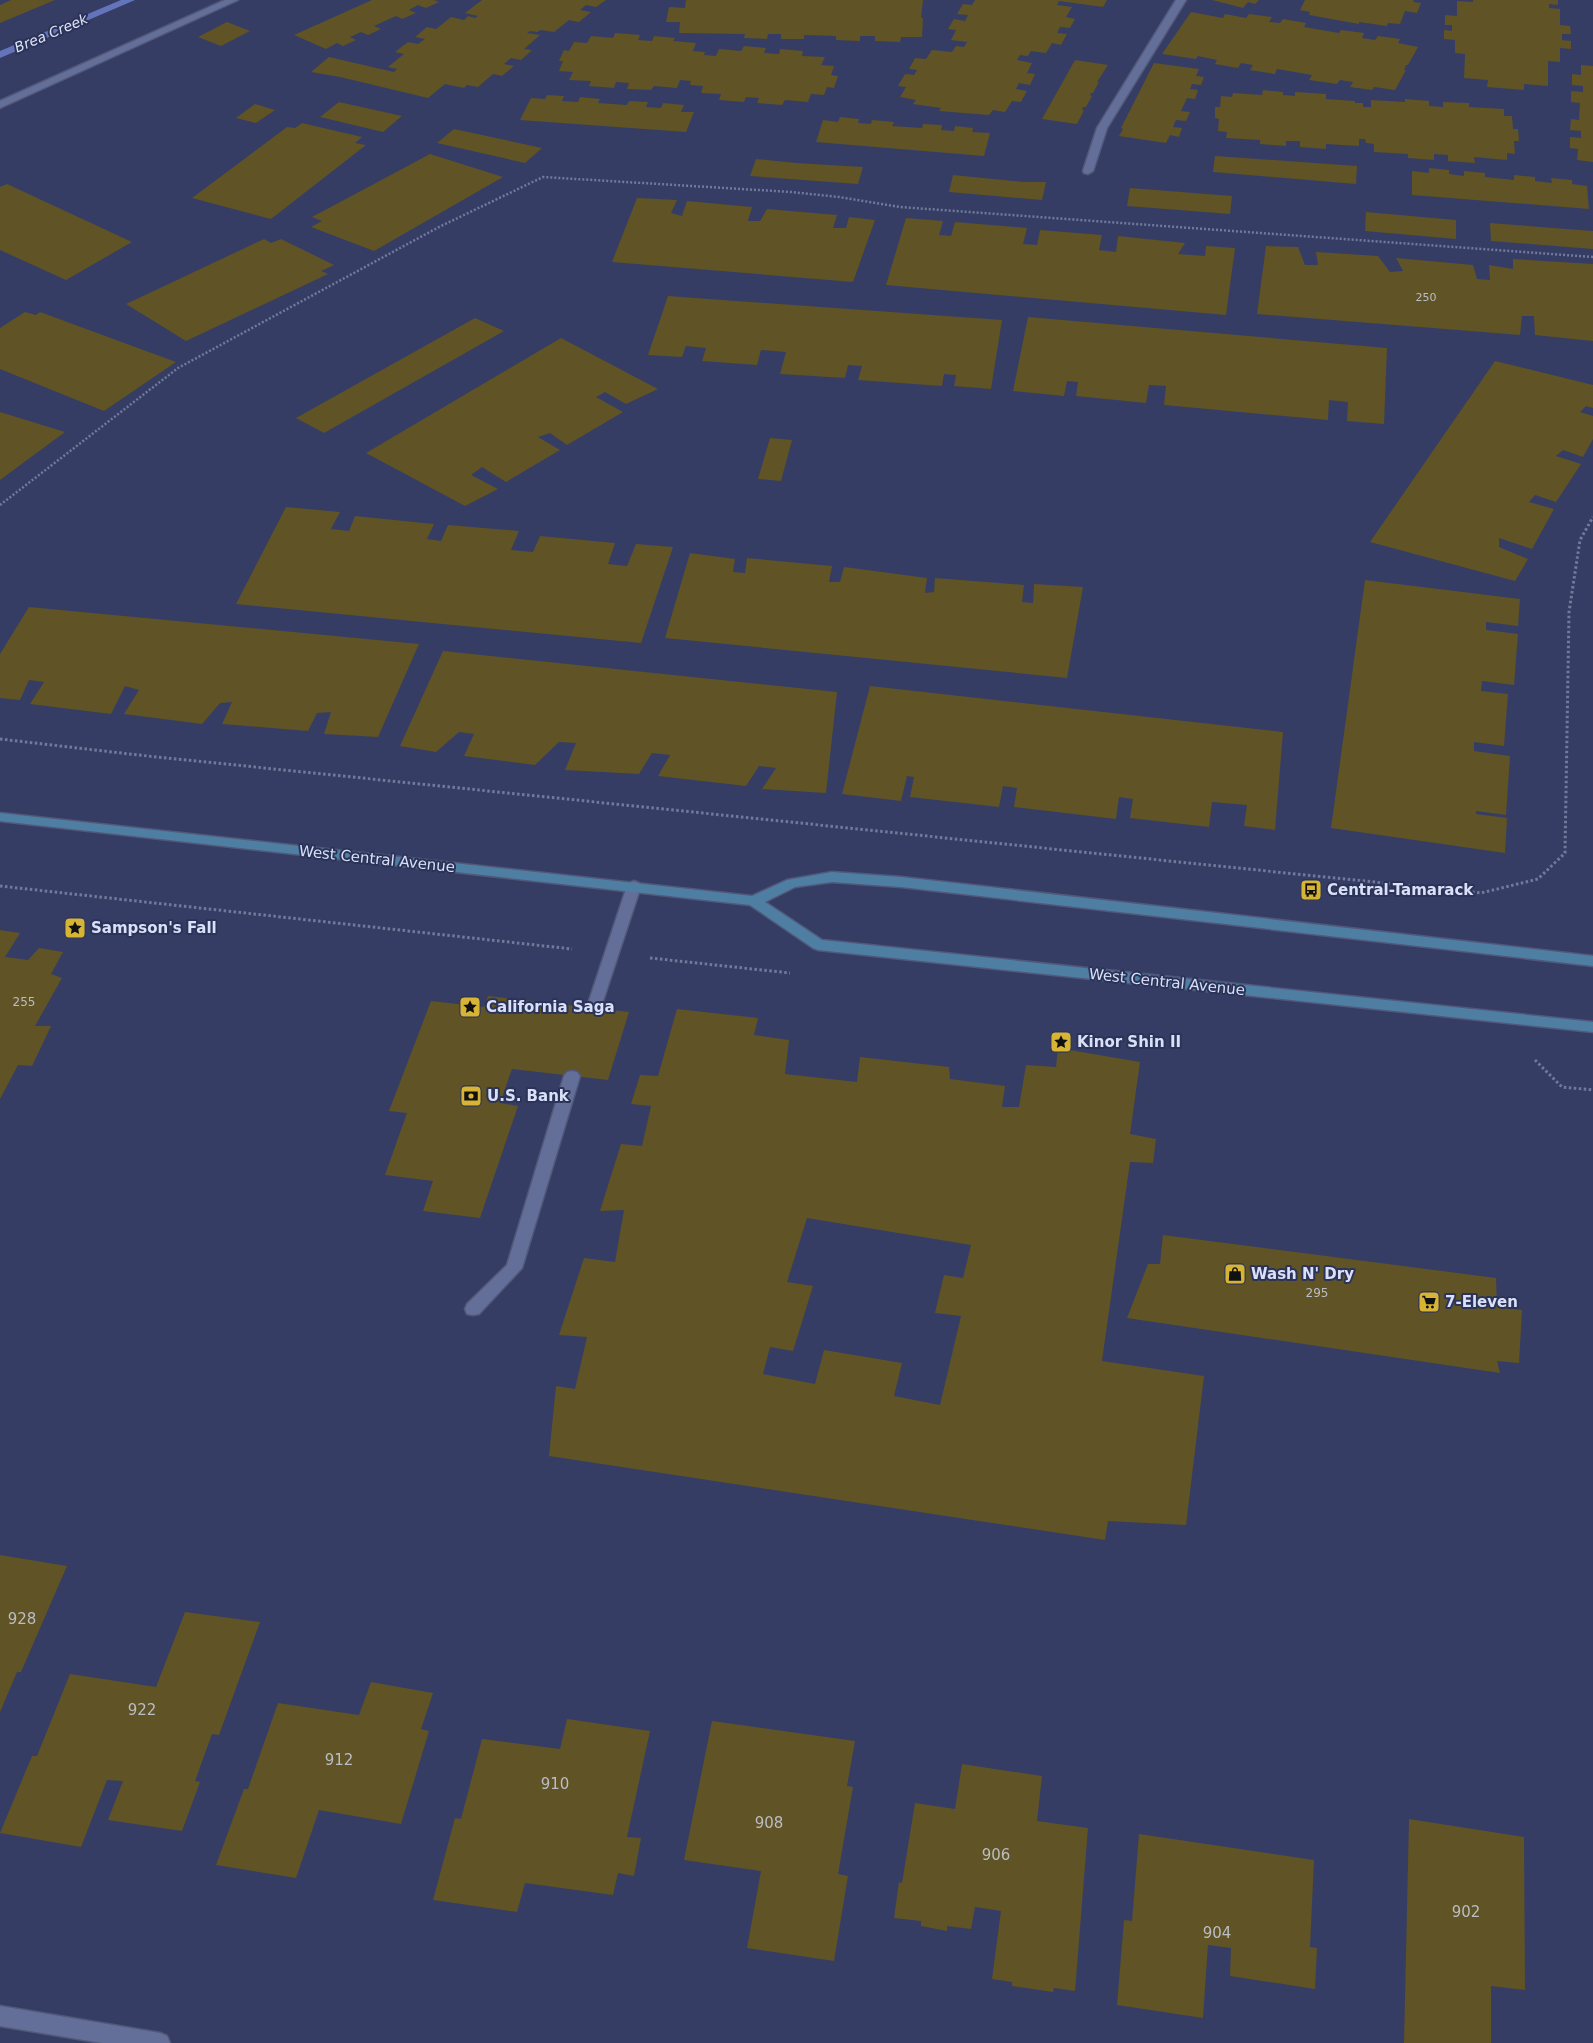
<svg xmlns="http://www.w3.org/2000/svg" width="1593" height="2043" viewBox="0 0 1593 2043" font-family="'DejaVu Sans',sans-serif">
  <rect width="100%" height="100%" fill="#353d64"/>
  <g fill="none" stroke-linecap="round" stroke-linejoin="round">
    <path fill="#6474bb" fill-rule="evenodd" d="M121,0H135L0,58V51Z"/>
  </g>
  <path fill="#605325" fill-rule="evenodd" d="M11,0H55L0,23V5Z
    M372,0H434L439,2L426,8L418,5L409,10L416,13L402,19L396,16L374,26L381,29L368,35L361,32L350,37L356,40L343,46L337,43L326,49L294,35Z
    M482,0H606L596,7L586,5L580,10L591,12L579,22L569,20L554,32L541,30L537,32L530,31L527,33L540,35L524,49L532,50L521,60L511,58L504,64L514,66L502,76L493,74L478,87L467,85L464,88L445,84L428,98L340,77L311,72L329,57L394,72L397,69L388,67L404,54L395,52L408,42L418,44L425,39L415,37L427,27L436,29L451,17L464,20L468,16L475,18L478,16L465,13Z
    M686,0H923L921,18H923L922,37H901L900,42L875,41V36H860V41L836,40V36L804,35V39H781V34H768L767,39L744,38L745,34L679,33L680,22H666L669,7L685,8Z
    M975,0H1107L1103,7L1059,1L1057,5L1072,7L1066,17L1075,19L1070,28L1060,27L1057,33L1067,34L1061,45L1052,43L1046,53L1031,51L1028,56L1020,55L1017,60L1032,63L1027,73L1035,74L1030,85L1019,83L1016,89L1027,91L1021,102L1012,101L1005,112L993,110L989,115L939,111L941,108L913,104L916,100L900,97L906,87L898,86L905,74L914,75L917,70L909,69L915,58L926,59L932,50L952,52L956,46L964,47L967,42L951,40L956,30L948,29L954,19L965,21L968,15L957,14L963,4L972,5Z
    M1212,0H1259L1255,4L1248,2L1243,8Z
    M1305,0H1414L1413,2L1421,3L1417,13L1405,11L1400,24L1388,23L1387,26L1359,22V24L1309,15L1310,12L1300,10Z
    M1473,0H1558V5L1549,4V8L1560,9V25L1570,26L1571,34H1562V40L1571,41V49L1560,48V62L1548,61V86L1524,84V90L1487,87L1488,80L1464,78L1465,54L1455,53V40L1444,39V30L1452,31V25H1445V15L1457,16V1L1473,2Z
    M1191,12L1223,18L1225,14L1246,18L1249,14L1272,17L1269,22L1280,23L1283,19L1306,23L1304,27L1339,33L1341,30L1364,33L1362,38L1375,40L1378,36L1400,39L1398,43L1418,47L1408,65H1406L1404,70H1406L1395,90L1374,87L1372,90L1350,87L1353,82L1340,80L1337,84L1309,80L1312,75L1277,69L1275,74L1250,70L1253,65L1241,63L1238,68L1215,64L1217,60L1198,56L1196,59L1162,54Z
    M227,22L250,31L221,46L198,37Z
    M615,33L640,35L638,40L652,41L654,36L675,38L673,41L696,43L693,51L705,52L704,55L716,56L719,49L741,51L744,46L766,48L764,53L779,54L780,49L803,51L802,56L825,57L821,65L834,66L831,75L838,76L834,88L827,87L824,95L811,94L808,102L785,100L782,105L757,103L759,98L746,97L744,102L719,100L721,94L701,93L703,86L690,85L691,81L680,80L677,88L654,86L651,90L627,89L629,83L616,82L614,88L589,86L591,81L569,80L573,72L559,71L563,61H559L564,50L569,51L574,42L587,43L591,36L613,38Z
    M1075,60L1108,65L1097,82H1099L1093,93H1091L1090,95L1092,96L1086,107H1083L1082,110H1084L1077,124L1042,119Z
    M1154,63L1199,69L1196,76L1204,77L1201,85L1192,84L1190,89L1198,90L1195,99L1187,98L1181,111L1190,112L1186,121L1176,120L1173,127L1182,128L1179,137L1170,135L1166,143L1119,136L1123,129L1121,128Z
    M1581,65L1593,66V162L1577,160L1578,149L1570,148V137L1581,138V131L1570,130L1571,119L1579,120L1580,103L1571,102V91L1583,92V86L1572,85V74L1581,75Z
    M1263,90L1283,92V95L1295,96V92L1326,94V99L1355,101V103H1363V107H1371V100L1405,102V99L1429,101V106L1443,107V102L1469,103V107L1504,109V116H1512L1513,129H1518L1519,141H1514L1515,154L1507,153V160L1474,157L1475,163L1448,161V155L1434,154V160L1408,158V154L1374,152V144L1366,143L1365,139H1359V146L1326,144V149L1300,147V141H1286V146L1260,144V140L1226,138L1227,132L1218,131L1219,119L1215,118V107H1220L1221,96L1232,97L1233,93L1262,95Z
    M547,95L564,96L562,101L578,102L580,97L600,99L598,103L627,105L629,101L648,102L646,107L661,108L663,103L684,105L681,112H694L686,132L520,120L531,98L545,99Z
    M339,102L402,116L383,132L320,117Z
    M255,104L275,110L256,123L236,118Z
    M840,117L859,119L858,123L871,124L872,120L894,122L892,126L922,128L923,124L942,125L941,130L954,131L955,126L973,128L972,132L990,133L984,156L816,142L823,120L838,122Z
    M302,123L362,137L355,143L366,145L271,219L192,198L287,127L295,128Z
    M454,129L542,148L525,163L437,143Z
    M430,154L503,177L374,251L311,227L322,221L312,217Z
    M1215,156L1357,166L1356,184L1213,172Z
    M756,159L796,163L863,167L858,184L750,176Z
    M1429,168L1449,170V174L1464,176V171L1485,173V177L1514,180V175L1535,177V181L1552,183L1551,178L1572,180V184L1587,186L1589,209L1412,195V171L1429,173Z
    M953,175L1023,182H1046L1042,200L949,192Z
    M7,184L132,242L66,280L0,250V187Z
    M1130,188L1232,196L1230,214L1127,206Z
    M637,198L677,200L671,213L682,216L687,201L752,207L748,221H760L767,209L837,215L833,228H846L849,217L875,220L853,282L612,262Z
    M1366,212L1456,220V239L1365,231Z
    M906,218L943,221L939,235L951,236L955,222L1027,228L1023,244L1037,245L1040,230L1102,235L1099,250L1116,252L1118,236L1185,243L1178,254L1205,256L1206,246L1235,248L1226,315L886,285Z
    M1490,223L1593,231V249L1491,241Z
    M264,239L271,243L281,239L334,265L321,271L328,274L186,341L126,304Z
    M1266,246L1298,247L1305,265H1318L1316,252L1378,256L1390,272L1403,271L1396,258L1473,265L1477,279L1490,280L1489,265L1513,269V259L1593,264V341L1535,335L1534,316H1522L1520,335L1257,314Z
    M668,296L1002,320L991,389L954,386L956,375L944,374L942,386L858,380L862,366L848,365L845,378L780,374L786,352L761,350L757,365L702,361L706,348L686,346L682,357L648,355Z
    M25,312L36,315L40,312L176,362L104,411L0,369V328Z
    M1028,317L1387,348L1384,424L1347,421L1348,402L1329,400L1328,420L1164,405L1166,386L1149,385L1146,403L1076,396L1078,382L1067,381L1064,396L1013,391Z
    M475,318L504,331L324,433L296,418Z
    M561,338L658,389L626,404L605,392L596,397L623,412L567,445L550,433L538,437L560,450L506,482L482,467L471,475L498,489L465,506L366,453Z
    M1495,361L1593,385V408L1586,406L1580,412L1593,416V439L1583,457L1563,450L1556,456L1581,464L1556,502L1535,495L1529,502L1554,509L1532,549L1499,538V547L1528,559L1515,581L1370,542Z
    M0,412L65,432L0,480Z
    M770,438L792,440L781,481L758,479Z
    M286,507L340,512L331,529L349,531L355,516L434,524L427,539L441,541L448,525L519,531L511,550L533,552L540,536L615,543L608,564L627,566L636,544L673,547L641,643L236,604Z
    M690,553L735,559L733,572L745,573L747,558L832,566L829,582H840L844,567L927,578L925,593L934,592L935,578L1024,585L1022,602L1033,603L1034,584L1083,587L1067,678L665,638Z
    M1365,580L1520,599L1518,626L1486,622V630L1518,634L1514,685L1482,681L1481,691L1508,694L1504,746L1474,742V751L1510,756L1506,815L1476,811V814L1507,818L1505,853L1331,828Z
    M29,607L419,644L378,737L324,734L331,712L317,713L308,731L222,724L232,702L220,703L202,724L124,714L139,690L125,686L111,714L30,704L44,682L29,680L20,700L0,698V654Z
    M443,651L837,692L826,793L762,789L776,768L759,766L746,786L658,776L670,755L652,753L639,774L565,770L576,743L559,742L535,765L464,756L474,734L459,732L436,752L400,746Z
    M870,686L1283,732L1275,830L1244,826L1247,805L1212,802L1209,827L1130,818L1133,799L1119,797L1116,819L1014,807L1017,788L1003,786L999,807L910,797L914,777L907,776L901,801L842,794Z
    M0,930L20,933L5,957L28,960L39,948L63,952L51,974L62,978L35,1026H51L32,1066L18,1065L0,1099Z
    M488,996L629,1012L608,1080L512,1069L500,1103L518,1106L480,1218L423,1211L433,1181L385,1175L407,1113L389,1111L431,1001L484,1007Z
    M677,1009L758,1018L754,1035L789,1040L785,1074L857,1082L860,1057L949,1067L950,1079L1005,1086L1002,1107H1019L1026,1065L1056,1067L1058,1048L1140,1062L1130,1134L1156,1139L1153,1163L1130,1162L1102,1361L1204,1376L1186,1525L1108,1521L1105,1540L549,1456L556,1386L575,1389L587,1337L559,1335L584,1258L615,1262L624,1210L600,1211L621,1144L642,1146L651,1106L631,1104L640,1075L658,1076ZM807,1218L971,1245L963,1278L944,1275L935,1313L961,1316L940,1405L894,1396L902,1363L824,1350L815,1384L763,1374L770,1347L793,1351L813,1286L787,1282Z
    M1163,1235L1496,1278L1497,1307L1522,1310L1519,1363L1497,1361L1500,1373L1127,1318L1148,1264H1160Z
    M0,1555L67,1566L21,1672H17L0,1712Z
    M185,1612L260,1622L219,1735L212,1734L195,1781L200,1782L182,1831L108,1820L123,1781L107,1780L81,1847L0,1833L32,1756H37L70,1674L156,1687Z
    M371,1682L433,1693L421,1729L429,1731L401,1824L319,1810L296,1878L216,1865L244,1789H248L278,1703L359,1715Z
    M567,1719L650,1731L627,1837L641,1838L634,1876L618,1873L613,1895L525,1883L517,1912L433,1900L455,1818L461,1819L482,1739L560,1749Z
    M712,1721L855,1741L847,1786L853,1787L838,1874L848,1876L834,1961L747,1948L761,1871L684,1860Z
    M962,1764L1042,1776L1037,1821L1088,1828L1075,1991L1054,1988L1053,1992L1012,1986V1982L992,1979L1001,1911L975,1907L971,1929L947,1926V1931L921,1926V1921L894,1918L899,1882L902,1883L915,1803L955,1809Z
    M1409,1819L1524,1837L1525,1990L1491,1986V2043H1404Z
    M1139,1834L1314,1860L1310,1947L1317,1948L1315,1989L1230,1976L1231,1948L1208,1945L1203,2018L1117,2005L1124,1920L1132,1921Z"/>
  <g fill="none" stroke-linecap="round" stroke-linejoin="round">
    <g stroke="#515879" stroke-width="3">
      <path id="lane" d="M225,0H238L0,108V101Z
        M1176,0H1186L1107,128L1093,171L1088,174L1084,173L1083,171L1097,128Z
        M634,881L639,883L641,886L601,1007L599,1011L594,1012L589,1011L587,1007L627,886L629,883Z
        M572,1071L577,1072L580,1076L522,1268L479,1314L473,1315L467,1314L465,1309L467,1304L507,1265L564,1076L567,1072Z"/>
    </g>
    <g stroke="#515879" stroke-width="3">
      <path id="street" d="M0,2006L160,2033L167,2036L170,2043H102L0,2026Z"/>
    </g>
    <g stroke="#515879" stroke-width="3">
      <path id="secondary" d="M0,813L752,896L787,880L832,872L901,877L1593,956V966L901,887L832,882L795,887L765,902L822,940L1593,1022V1032L818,950L813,948L750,905L0,821Z"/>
    </g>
    <path stroke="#727a9b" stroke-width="2.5" stroke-dasharray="2 2" stroke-linecap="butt" d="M0,505L178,368L439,227L543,177L791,192L839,197L900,207L1593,257"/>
    <path stroke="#727a9b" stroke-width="3" stroke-dasharray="2.5 2.5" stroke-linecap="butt" d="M0,739L138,755L1481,893L1538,879L1565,853L1569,612L1580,540L1593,517
      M0,886L572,949
      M650,958L790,973
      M1535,1060L1562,1087L1593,1090"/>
    <use href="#lane" fill="#646f99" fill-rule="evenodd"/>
    <use href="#street" fill="#646f99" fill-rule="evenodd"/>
    <use href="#secondary" fill="#4e7fa3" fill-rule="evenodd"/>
  </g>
  <defs>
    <g id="bus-square" transform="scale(1.125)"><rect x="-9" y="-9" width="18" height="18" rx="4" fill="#d7b434" stroke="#2b3358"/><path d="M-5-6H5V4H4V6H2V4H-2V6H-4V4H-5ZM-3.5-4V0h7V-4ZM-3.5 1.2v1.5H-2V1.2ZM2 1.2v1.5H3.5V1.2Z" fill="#111"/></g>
    <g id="sight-square" transform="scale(1.125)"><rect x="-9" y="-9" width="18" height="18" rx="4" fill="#d7b434" stroke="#2b3358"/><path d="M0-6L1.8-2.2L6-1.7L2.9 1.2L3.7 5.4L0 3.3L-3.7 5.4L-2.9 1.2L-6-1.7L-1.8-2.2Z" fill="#111"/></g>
    <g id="bank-square" transform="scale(1.125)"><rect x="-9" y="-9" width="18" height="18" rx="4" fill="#d7b434" stroke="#2b3358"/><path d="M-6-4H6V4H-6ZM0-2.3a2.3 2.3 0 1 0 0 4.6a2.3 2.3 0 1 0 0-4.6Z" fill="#111"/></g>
    <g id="shop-square" transform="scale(1.125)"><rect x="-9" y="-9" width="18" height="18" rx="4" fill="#d7b434" stroke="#2b3358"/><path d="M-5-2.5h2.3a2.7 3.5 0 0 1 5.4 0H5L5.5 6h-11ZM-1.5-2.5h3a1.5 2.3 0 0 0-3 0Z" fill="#111"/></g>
    <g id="supermarket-square" transform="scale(1.125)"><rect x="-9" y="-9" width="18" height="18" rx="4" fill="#d7b434" stroke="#2b3358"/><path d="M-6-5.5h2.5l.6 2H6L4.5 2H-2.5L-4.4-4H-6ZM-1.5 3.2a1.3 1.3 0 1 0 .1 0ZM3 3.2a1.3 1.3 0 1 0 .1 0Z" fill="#111"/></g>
  </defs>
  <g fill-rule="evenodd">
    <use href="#bus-square" x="1311" y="890"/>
    <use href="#sight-square" x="75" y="928"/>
    <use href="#sight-square" x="470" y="1007"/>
    <use href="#sight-square" x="1061" y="1042"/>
    <use href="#bank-square" x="471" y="1096"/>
    <use href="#shop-square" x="1235" y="1274"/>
    <use href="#supermarket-square" x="1429" y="1302"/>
  </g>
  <g text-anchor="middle" stroke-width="4" stroke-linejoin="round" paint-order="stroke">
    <g font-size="11" fill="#bbbdc3">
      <text x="1426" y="301">250</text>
    </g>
    <g font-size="12" fill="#bbbdc3">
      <text x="24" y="1006">255</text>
      <text x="1317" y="1297">295</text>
    </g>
    <g font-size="14" font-style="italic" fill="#dde3f7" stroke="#2b3358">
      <text transform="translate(51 33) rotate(-23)" y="5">Brea Creek</text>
    </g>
    <g font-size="15" fill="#d9e0f8" stroke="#2b3358">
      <text transform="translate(377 859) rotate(6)" y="5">West Central Avenue</text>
      <text transform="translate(1167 982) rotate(6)" y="5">West Central Avenue</text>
    </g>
    <g font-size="15" font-weight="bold" fill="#d9e0f8" stroke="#2b3358" text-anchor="start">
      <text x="1327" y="895">Central-Tamarack</text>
      <text x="91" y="933">Sampson's Fall</text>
      <text x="486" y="1012">California Saga</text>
      <text x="1077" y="1047">Kinor Shin II</text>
      <text x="487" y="1101">U.S. Bank</text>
      <text x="1251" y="1279">Wash N' Dry</text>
      <text x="1445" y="1307">7-Eleven</text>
    </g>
    <g font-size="15" fill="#bbbdc3">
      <text x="22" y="1624">928</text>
      <text x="142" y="1715">922</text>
      <text x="339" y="1765">912</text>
      <text x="555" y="1789">910</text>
      <text x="769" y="1828">908</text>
      <text x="996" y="1860">906</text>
      <text x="1466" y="1917">902</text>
      <text x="1217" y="1938">904</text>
    </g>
  </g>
</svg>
